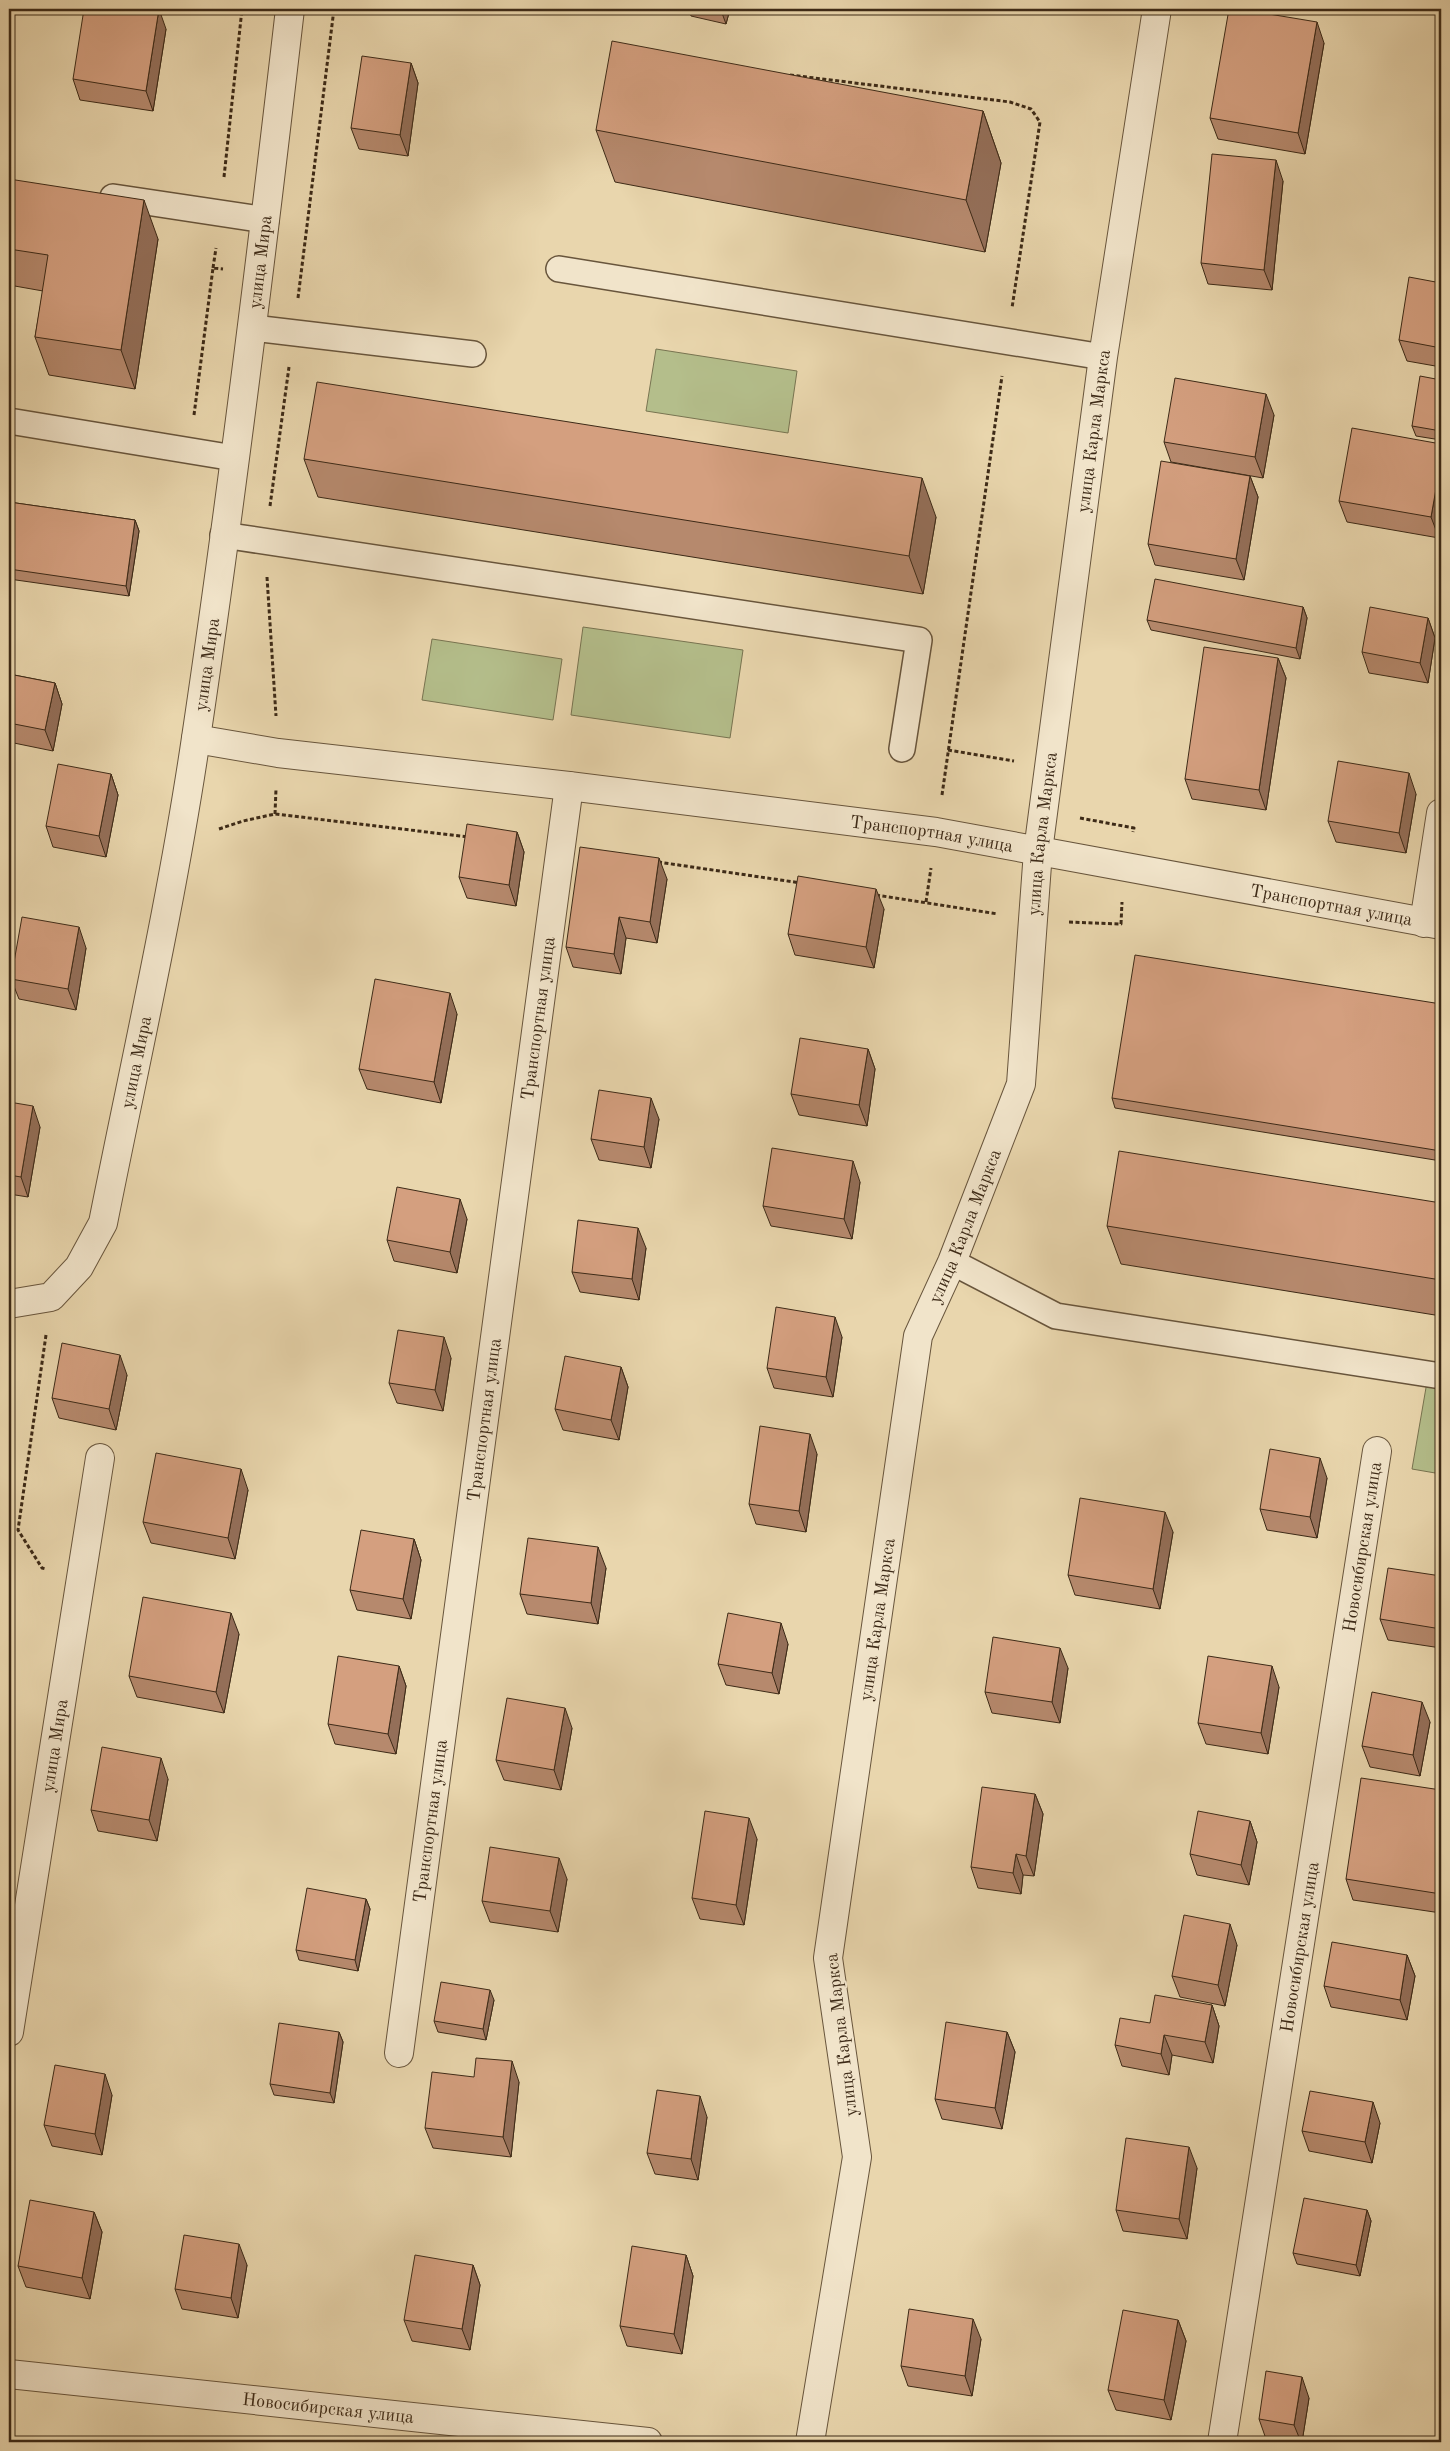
<svg xmlns="http://www.w3.org/2000/svg" width="1450" height="2451" viewBox="0 0 1450 2451" font-family="'Old Standard TT',serif">
  <rect width="100%" height="100%" fill="#e9d6ad"/>
  <filter id="stains"><feTurbulence type="fractalNoise" baseFrequency=".004" numOctaves="4"/><feColorMatrix values="0 0 0 0 .2 0 0 0 0 .09 0 0 0 0 .02 0 0 0 .5 -.17"/></filter>
  <radialGradient id="worn" r=".72"><stop offset=".6" stop-color="#630" stop-opacity="0"/><stop offset="1" stop-color="#630" stop-opacity=".3"/></radialGradient>
  <path fill="#b4be8b" stroke="#787451" d="M656,349L797,371L788,433L646,411Z
    M583,627L743,650L730,738L571,715Z
    M432,639L562,659L553,720L422,700Z
    M1428,1376L1441,1378V1474L1412,1469Z"/>
  <g fill="none" stroke-linecap="round" stroke-linejoin="round">
    <g stroke="#68553c" stroke-width="28">
      <path id="service" d="M113,197L266,220
        M559,269L1103,357
        M253,328L473,354
        M9,421L234,458
        M223,535L919,640L902,749
        M952,1262L1056,1316L1441,1376"/>
    </g>
    <g stroke="#68553c" stroke-width="30">
      <g id="minor">
        <path id="s1" d="M196,739L278,753L569,786L936,832L1441,925"/>
        <path d="M1424,923L1441,813"/>
        <path id="s2" d="M9,1304L51,1297L79,1267L103,1223C135,1062 172,901 196,738C232,496 262,252 290,9"/>
        <path id="s3" d="M9,2032L100,1458"/>
        <path id="s4" d="M399,2053L569,786"/>
        <path id="s5" d="M9,2374L648,2442"/>
        <path id="s6" d="M810,2442L857,2157L828,1958L918,1336L952,1262L1021,1084L1038,851L1103,357L1157,9"/>
        <path id="s7" d="M1222,2442L1377,1451"/>
      </g>
    </g>
    <path stroke="#3d2a17" stroke-width="3" stroke-dasharray="4 2.5" stroke-linecap="butt" d="M790,75L1010,102L1031,109L1040,122L1012,308
      M224,177L242,9
      M213,268L216,248
      M298,298L334,9
      M194,415L213,268L223,269
      M270,506L289,367
      M267,577L276,716
      M948,750L1014,761
      M942,795L1002,376
      M275,814L276,789
      M1080,818L1134,828L1133,832
      M219,829L243,821L275,814L469,837
      M658,862L801,883
      M876,895L998,914
      M926,902L931,868
      M1069,922L1121,924L1122,902
      M46,1335L18,1530L42,1568L46,1569"/>
    <use href="#service" stroke="#f1e4ca" stroke-width="25"/>
    <use href="#minor" stroke="#f1e4ca" stroke-width="28"/>
  </g>
  <path fill="#b6896d" stroke="#3d2a17" d="M689,9H730L726,24L691,16Z
    M166,29L153,111L80,100L73,79Z
    M1324,43L1305,154L1218,139L1210,118Z
    M411,63L418,83L408,156L359,149L351,128Z
    M983,111L1001,163L985,252L615,182L596,130Z
    M9,179L158,239L135,389L49,375L35,337L43,291L9,285Z
    M1283,181L1272,290L1208,284L1201,263Z
    M1441,283V367L1407,361L1399,340Z
    M1441,380V440L1416,436L1412,426Z
    M1274,415L1263,478L1171,462L1164,442Z
    M1441,444L1439,538L1347,522L1339,501Z
    M304,459L936,517L923,594L318,497Z
    M1250,476L1258,497L1244,580L1155,565L1148,544Z
    M9,502L135,520L139,531L129,596L9,579Z
    M1303,607L1307,618L1300,659L1151,630L1147,620Z
    M1428,618L1435,638L1428,683L1369,673L1362,652Z
    M1278,658L1286,678L1266,810L1192,799L1185,779Z
    M9,674L55,683L62,704L53,751L9,742Z
    M111,774L118,795L106,857L53,847L46,826Z
    M1416,794L1406,853L1336,842L1328,821Z
    M517,832L524,852L516,906L467,898L459,877Z
    M667,879L657,943L626,938L621,974L573,967L566,947Z
    M884,909L874,968L795,955L788,934Z
    M86,948L76,1010L19,999L11,979Z
    M1441,1004V1161L1115,1108L1112,1098Z
    M457,1014L441,1103L367,1089L359,1069Z
    M868,1049L875,1069L867,1126L799,1115L791,1094Z
    M9,1102L40,1127L28,1197L9,1194Z
    M659,1119L651,1168L599,1160L591,1139Z
    M860,1182L852,1239L771,1226L763,1206Z
    M1441,1203V1316L1121,1264L1107,1226Z
    M467,1219L457,1273L394,1261L387,1240Z
    M646,1248L639,1300L580,1292L572,1272Z
    M842,1337L833,1397L774,1388L767,1368Z
    M451,1358L443,1411L397,1403L389,1383Z
    M621,1367L628,1387L619,1440L563,1430L555,1409Z
    M127,1375L116,1430L59,1418L52,1398Z
    M817,1454L806,1532L756,1524L749,1504Z
    M1327,1478L1317,1538L1267,1530L1260,1509Z
    M248,1490L235,1559L151,1543L143,1522Z
    M1173,1532L1160,1609L1075,1595L1068,1575Z
    M414,1539L421,1560L411,1619L357,1610L350,1590Z
    M606,1568L598,1624L527,1614L520,1594Z
    M1441,1576V1648L1388,1640L1380,1619Z
    M239,1634L224,1713L137,1697L129,1676Z
    M788,1644L779,1694L726,1685L718,1664Z
    M399,1666L406,1686L396,1754L335,1744L328,1724Z
    M1068,1668L1060,1723L992,1713L985,1692Z
    M1279,1687L1268,1754L1206,1744L1198,1723Z
    M1430,1722L1420,1776L1370,1767L1362,1746Z
    M572,1728L561,1790L504,1780L496,1760Z
    M168,1779L157,1841L98,1831L91,1810Z
    M1441,1790V1913L1353,1900L1346,1879Z
    M1035,1794L1043,1814L1034,1876L1023,1875L1021,1894L978,1888L971,1867Z
    M1250,1821L1257,1842L1249,1885L1197,1875L1190,1854Z
    M757,1839L744,1925L700,1919L692,1898Z
    M567,1879L558,1932L490,1922L482,1901Z
    M366,1899L370,1909L358,1971L299,1960L296,1950Z
    M1237,1945L1225,2006L1180,1997L1172,1976Z
    M1407,1955L1415,1976L1407,2020L1331,2007L1324,1986Z
    M494,2000L486,2040L438,2032L434,2021Z
    M1212,2005L1219,2026L1213,2063L1172,2055L1169,2075L1122,2066L1115,2045L1150,2023Z
    M339,2032L343,2042L334,2103L274,2095L270,2084Z
    M1007,2032L1015,2052L1002,2129L942,2119L935,2099Z
    M474,2077L519,2082L511,2157L433,2148L425,2128Z
    M112,2095L102,2155L52,2146L44,2125Z
    M707,2117L698,2180L655,2174L647,2153Z
    M1380,2123L1372,2163L1309,2151L1302,2131Z
    M1197,2168L1187,2239L1123,2231L1116,2210Z
    M1367,2210L1371,2221L1360,2276L1297,2264L1293,2253Z
    M94,2212L102,2232L90,2299L26,2287L18,2266Z
    M686,2255L693,2276L682,2354L627,2346L620,2326Z
    M247,2265L238,2318L182,2309L175,2289Z
    M473,2265L480,2285L470,2350L412,2341L404,2320Z
    M1178,2320L1186,2341L1171,2420L1116,2410L1108,2390Z
    M981,2339L972,2396L908,2386L901,2366Z
    M1309,2398L1302,2442H1284L1266,2439L1259,2419Z"/>
  <path fill="#946f59" stroke="#3d2a17" d="M159,9L166,29L153,111L146,91Z
    M724,9H730L726,24L722,13Z
    M1317,22L1324,43L1305,154L1298,133Z
    M411,63L418,83L408,156L400,135Z
    M983,111L1001,163L985,252L966,200Z
    M1276,160L1283,181L1272,290L1264,270Z
    M144,200L158,239L135,389L121,350Z
    M1266,394L1274,415L1263,478L1255,457Z
    M1441,461V524L1439,538L1431,517Z
    M1250,476L1258,497L1244,580L1236,559Z
    M922,478L936,517L923,594L909,556Z
    M135,520L139,531L129,596L126,586Z
    M1303,607L1307,618L1300,659L1296,648Z
    M1428,618L1435,638L1428,683L1420,663Z
    M1278,658L1286,678L1266,810L1259,790Z
    M55,683L62,704L53,751L45,730Z
    M1409,773L1416,794L1406,853L1399,833Z
    M111,774L118,795L106,857L99,836Z
    M517,832L524,852L516,906L509,885Z
    M659,858L667,879L657,943L650,922Z
    M876,889L884,909L874,968L866,947Z
    M619,917L626,938L621,974L614,954Z
    M79,927L86,948L76,1010L68,989Z
    M450,993L457,1014L441,1103L434,1082Z
    M868,1049L875,1069L867,1126L859,1105Z
    M651,1098L659,1119L651,1168L644,1147Z
    M33,1106L40,1127L28,1197L21,1177Z
    M853,1161L860,1182L852,1239L844,1219Z
    M460,1199L467,1219L457,1273L450,1252Z
    M638,1228L646,1248L639,1300L632,1279Z
    M835,1317L842,1337L833,1397L826,1377Z
    M444,1337L451,1358L443,1411L435,1390Z
    M120,1355L127,1375L116,1430L109,1409Z
    M621,1367L628,1387L619,1440L611,1420Z
    M810,1434L817,1454L806,1532L799,1511Z
    M1320,1458L1327,1478L1317,1538L1310,1517Z
    M241,1469L248,1490L235,1559L228,1538Z
    M1165,1512L1173,1532L1160,1609L1153,1589Z
    M414,1539L421,1560L411,1619L403,1599Z
    M598,1547L606,1568L598,1624L591,1603Z
    M231,1613L239,1634L224,1713L216,1692Z
    M781,1623L788,1644L779,1694L772,1673Z
    M1060,1648L1068,1668L1060,1723L1052,1702Z
    M399,1666L406,1686L396,1754L388,1734Z
    M1272,1666L1279,1687L1268,1754L1261,1733Z
    M1422,1702L1430,1722L1420,1776L1413,1755Z
    M565,1708L572,1728L561,1790L554,1770Z
    M161,1758L168,1779L157,1841L149,1820Z
    M1035,1794L1043,1814L1034,1876L1026,1856Z
    M749,1818L757,1839L744,1925L736,1905Z
    M1250,1821L1257,1842L1249,1885L1241,1865Z
    M1016,1854L1023,1875L1021,1894L1013,1873Z
    M559,1858L567,1879L558,1932L550,1911Z
    M366,1899L370,1909L358,1971L355,1960Z
    M1230,1924L1237,1945L1225,2006L1218,1985Z
    M1407,1955L1415,1976L1407,2020L1400,2000Z
    M490,1990L494,2000L486,2040L483,2029Z
    M1212,2005L1219,2026L1213,2063L1205,2042Z
    M339,2032L343,2042L334,2103L330,2093Z
    M1007,2032L1015,2052L1002,2129L995,2108Z
    M1164,2035L1172,2055L1169,2075L1161,2054Z
    M512,2061L519,2082L511,2157L503,2137Z
    M105,2074L112,2095L102,2155L95,2134Z
    M700,2096L707,2117L698,2180L691,2159Z
    M1373,2102L1380,2123L1372,2163L1365,2142Z
    M1189,2147L1197,2168L1187,2239L1179,2219Z
    M1367,2210L1371,2221L1360,2276L1356,2265Z
    M94,2212L102,2232L90,2299L82,2278Z
    M239,2244L247,2265L238,2318L231,2298Z
    M686,2255L693,2276L682,2354L674,2334Z
    M473,2265L480,2285L470,2350L462,2329Z
    M973,2319L981,2339L972,2396L965,2376Z
    M1178,2320L1186,2341L1171,2420L1164,2400Z
    M1302,2377L1309,2398L1302,2442H1301L1294,2425Z"/>
  <path fill="#d49f7f" stroke="#3d2a17" d="M84,9H159L146,91L73,79Z
    M701,9H724L722,13Z
    M1229,9H1239L1317,22L1298,133L1210,118Z
    M612,41L983,111L966,200L596,130Z
    M362,56L411,63L400,135L351,128Z
    M1212,154L1276,160L1264,270L1201,263Z
    M9,179L144,200L121,350L35,337L48,255L9,249Z
    M1409,277L1441,283V348L1399,340Z
    M1420,376L1441,380V431L1412,426Z
    M1175,378L1266,394L1255,457L1164,442Z
    M317,382L922,478L909,556L304,459Z
    M1352,428L1441,444V461L1431,517L1339,501Z
    M1161,461L1250,476L1236,559L1148,544Z
    M9,502L135,520L126,586L9,569Z
    M1155,579L1303,607L1296,648L1147,620Z
    M1370,607L1428,618L1420,663L1362,652Z
    M1204,647L1278,658L1259,790L1185,779Z
    M9,674L55,683L45,730L9,723Z
    M1338,761L1409,773L1399,833L1328,821Z
    M58,764L111,774L99,836L46,826Z
    M467,824L517,832L509,885L459,877Z
    M580,847L659,858L650,922L619,917L614,954L566,947Z
    M798,876L876,889L866,947L788,934Z
    M22,917L79,927L68,989L11,979Z
    M1135,955L1441,1004V1151L1112,1098Z
    M375,979L450,993L434,1082L359,1069Z
    M800,1038L868,1049L859,1105L791,1094Z
    M599,1090L651,1098L644,1147L591,1139Z
    M9,1102L33,1106L21,1177L9,1175Z
    M772,1148L853,1161L844,1219L763,1206Z
    M1119,1151L1441,1203V1280L1107,1226Z
    M397,1187L460,1199L450,1252L387,1240Z
    M578,1220L638,1228L632,1279L572,1272Z
    M776,1307L835,1317L826,1377L767,1368Z
    M398,1330L444,1337L435,1390L389,1383Z
    M62,1343L120,1355L109,1409L52,1398Z
    M565,1356L621,1367L611,1420L555,1409Z
    M760,1426L810,1434L799,1511L749,1504Z
    M1270,1449L1320,1458L1310,1517L1260,1509Z
    M156,1453L241,1469L228,1538L143,1522Z
    M1080,1498L1165,1512L1153,1589L1068,1575Z
    M361,1530L414,1539L403,1599L350,1590Z
    M528,1538L598,1547L591,1603L520,1594Z
    M1388,1568L1441,1576V1629L1380,1619Z
    M143,1597L231,1613L216,1692L129,1676Z
    M728,1613L781,1623L772,1673L718,1664Z
    M993,1637L1060,1648L1052,1702L985,1692Z
    M338,1656L399,1666L388,1734L328,1724Z
    M1208,1656L1272,1666L1261,1733L1198,1723Z
    M1372,1692L1422,1702L1413,1755L1362,1746Z
    M507,1698L565,1708L554,1770L496,1760Z
    M102,1747L161,1758L149,1820L91,1810Z
    M1361,1778L1441,1790V1894L1346,1879Z
    M982,1787L1035,1794L1026,1856L1016,1854L1013,1873L971,1867Z
    M705,1811L749,1818L736,1905L692,1898Z
    M1198,1811L1250,1821L1241,1865L1190,1854Z
    M490,1847L559,1858L550,1911L482,1901Z
    M307,1888L366,1899L355,1960L296,1950Z
    M1184,1915L1230,1924L1218,1985L1172,1976Z
    M1332,1942L1407,1955L1400,2000L1324,1986Z
    M441,1982L490,1990L483,2029L434,2021Z
    M1155,1995L1212,2005L1205,2042L1164,2035L1161,2054L1115,2045L1120,2018L1150,2023Z
    M946,2022L1007,2032L995,2108L935,2099Z
    M279,2023L339,2032L330,2093L270,2084Z
    M476,2058L512,2061L503,2137L425,2128L432,2072L474,2077Z
    M55,2065L105,2074L95,2134L44,2125Z
    M657,2090L700,2096L691,2159L647,2153Z
    M1310,2091L1373,2102L1365,2142L1302,2131Z
    M1126,2138L1189,2147L1179,2219L1116,2210Z
    M1304,2198L1367,2210L1356,2265L1293,2253Z
    M30,2200L94,2212L82,2278L18,2266Z
    M184,2235L239,2244L231,2298L175,2289Z
    M632,2246L686,2255L674,2334L620,2326Z
    M415,2255L473,2265L462,2329L404,2320Z
    M909,2309L973,2319L965,2376L901,2366Z
    M1123,2310L1178,2320L1164,2400L1108,2390Z
    M1266,2371L1302,2377L1294,2425L1259,2419Z"/>
  <g text-anchor="middle" stroke-width="4" stroke-linejoin="round" paint-order="stroke">
    <g font-size="18" fill="#3d2a17" stroke="#f1e4ca">
      <text dy="6" stroke="none"><textPath href="#s2" startOffset="1108">улица Мира</textPath></text>
      <text dy="6" stroke="none"><textPath href="#s6" startOffset="2048">улица Карла Маркса</textPath></text>
      <text dy="6" stroke="none"><textPath href="#s2" startOffset="702">улица Мира</textPath></text>
      <text dy="6" stroke="none"><textPath href="#s6" startOffset="1642">улица Карла Маркса</textPath></text>
      <text dy="6" stroke="none"><textPath href="#s1" startOffset="742">Транспортная улица</textPath></text>
      <text dy="6" stroke="none"><textPath href="#s1" startOffset="1148">Транспортная улица</textPath></text>
      <text dy="6" stroke="none"><textPath href="#s4" startOffset="1044">Транспортная улица</textPath></text>
      <text dy="6" stroke="none"><textPath href="#s2" startOffset="298">улица Мира</textPath></text>
      <text dy="6" stroke="none"><textPath href="#s6" startOffset="1238">улица Карла Маркса</textPath></text>
      <text dy="6" stroke="none"><textPath href="#s4" startOffset="639">Транспортная улица</textPath></text>
      <text dy="6" stroke="none"><textPath href="#s7" startOffset="906">Новосибирская улица</textPath></text>
      <text dy="6" stroke="none"><textPath href="#s6" startOffset="832">улица Карла Маркса</textPath></text>
      <text dy="6" stroke="none"><textPath href="#s3" startOffset="290">улица Мира</textPath></text>
      <text dy="6" stroke="none"><textPath href="#s4" startOffset="234">Транспортная улица</textPath></text>
      <text dy="6" stroke="none"><textPath href="#s7" startOffset="501">Новосибирская улица</textPath></text>
      <text transform="translate(841 2035) rotate(-97)" y="6">улица Карла Маркса</text>
      <text dy="6" stroke="none"><textPath href="#s5" startOffset="321">Новосибирская улица</textPath></text>
    </g>
  </g>
  <rect width="1450" height="2451" fill="none" stroke="#e9d6ad" stroke-width="30"/>
  <rect x="10" y="10" width="1430" height="2431" fill="none" stroke="#3d2a17" stroke-width="2.5"/>
  <rect x="15" y="15" width="1420" height="2421" fill="none" stroke="#3d2a17"/>
  <rect width="100%" height="100%" filter="url(#stains)"/>
  <rect width="100%" height="100%" fill="url(#worn)"/>
</svg>
